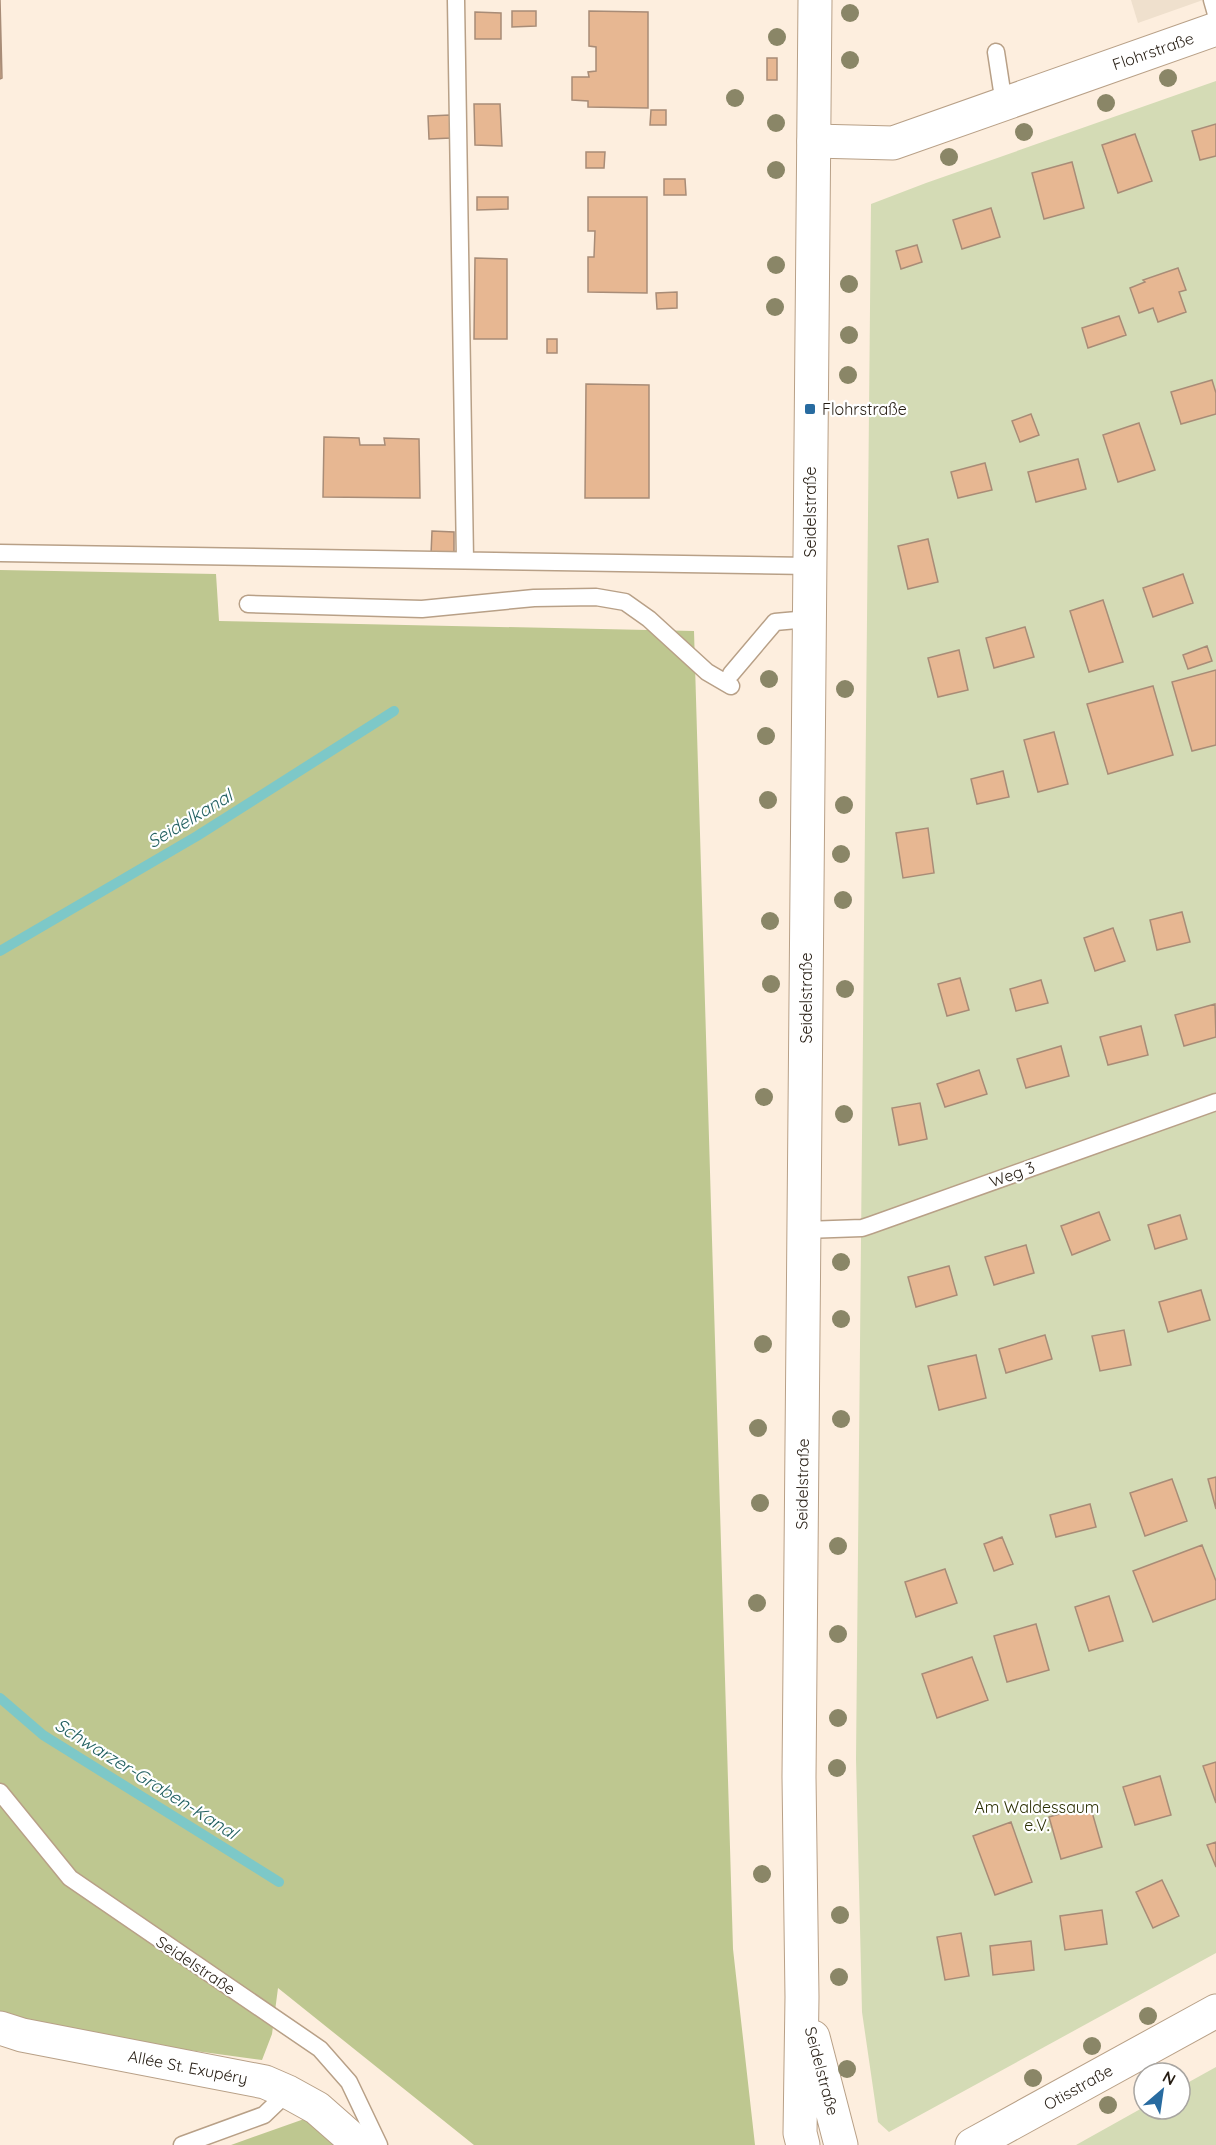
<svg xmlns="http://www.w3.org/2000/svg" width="1216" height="2145" viewBox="0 0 1216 2145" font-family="Quicksand,sans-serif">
  <rect width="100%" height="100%" fill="#fdeede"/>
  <path fill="#efe0cd" d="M1131,0H1203L1138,23Z"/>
  <path fill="#d4dbb5" d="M1216,81V1953L889,2132L878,2122L862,2012L856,1759L871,204L926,183Z
    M1216,2067V2145H1076L1144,2107V2109H1180V2087Z"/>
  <path fill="#bec790" d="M0,570L216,574L219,621L694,631L733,1949L755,2145H474L278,1988L272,2034L262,2060L115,2040L0,2013Z
    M307,2118L338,2145H231Z"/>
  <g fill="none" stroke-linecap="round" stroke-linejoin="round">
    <path stroke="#7dc8c8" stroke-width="10" d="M0,951L197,836L394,711
      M0,1698L43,1735L279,1882"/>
  </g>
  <path fill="#e7b792" stroke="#a88c77" stroke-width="1.5" d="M0,0L2,78L0,79Z
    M512,11H536V26L512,27Z
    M589,11L648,12V108L588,107V101L572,100V77H589L588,72L596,71V47L589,46Z
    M475,12L501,13V39H475Z
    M767,58H777V80H767Z
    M474,104H500L502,146L475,145Z
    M651,110H666V125H650Z
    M450,115L451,138L429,139L428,116Z
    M1216,124V156L1200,160L1192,131Z
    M1135,134L1152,181L1118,193L1102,145Z
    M586,152H605L604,168H586Z
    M1072,162L1084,208L1044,219L1032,173Z
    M664,179H685L686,195H664Z
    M477,197H508V209L477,210Z
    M588,197H647V293L588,292V257H594L595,231H588Z
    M991,208L1000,237L962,249L953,220Z
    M917,245L922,262L901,269L896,251Z
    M475,258L507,259V339H474Z
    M1178,268L1186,290L1179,292L1186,312L1158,322L1153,308L1139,313L1130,288L1145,282L1143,280Z
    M677,292V308L657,309L656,293Z
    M1119,316L1126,335L1088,348L1082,328Z
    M547,339H557V353H547Z
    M1212,380L1216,393V414L1181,424L1171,392Z
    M586,384L649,385V498H585Z
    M1031,414L1039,435L1020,442L1012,421Z
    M1139,423L1155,470L1118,482L1103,435Z
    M324,437L359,438L360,445H385L384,438L419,439L420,498L323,497Z
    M1078,459L1086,489L1036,502L1028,472Z
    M985,463L992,490L958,498L951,472Z
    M432,531L454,532V555H431Z
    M928,539L938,582L908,589L898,546Z
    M1183,574L1193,603L1153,617L1143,588Z
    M1103,600L1123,662L1089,672L1070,611Z
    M1025,627L1034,657L994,668L986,638Z
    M1207,646L1212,661L1188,669L1183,655Z
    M959,650L968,690L938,697L928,658Z
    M1216,670V745L1192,751L1172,682Z
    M1153,686L1173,755L1108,774L1087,704Z
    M1054,732L1068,784L1038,792L1024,740Z
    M1003,771L1009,797L977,804L971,779Z
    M928,828L934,873L903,878L896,833Z
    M1182,912L1190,942L1157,950L1150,920Z
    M1113,928L1125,961L1095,971L1084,938Z
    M960,978L969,1010L947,1016L938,984Z
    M1041,980L1048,1003L1016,1011L1010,989Z
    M1215,1004L1216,1037L1184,1046L1175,1015Z
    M1141,1026L1148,1055L1108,1065L1100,1037Z
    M1061,1046L1069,1076L1026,1088L1017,1059Z
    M979,1070L987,1094L945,1107L937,1084Z
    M920,1103L927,1139L899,1145L892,1108Z
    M1099,1212L1110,1240L1072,1255L1061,1226Z
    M1180,1215L1187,1239L1155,1249L1148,1225Z
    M1026,1245L1034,1273L994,1285L985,1257Z
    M949,1266L957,1295L916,1307L908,1277Z
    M1201,1290L1210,1320L1168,1332L1159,1302Z
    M1124,1330L1131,1365L1100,1371L1092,1336Z
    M1045,1335L1052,1359L1006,1373L999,1349Z
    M976,1355L986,1398L939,1410L928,1366Z
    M1216,1477V1509L1208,1479Z
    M1172,1479L1187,1521L1145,1536L1130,1493Z
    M1090,1504L1096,1527L1056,1537L1050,1515Z
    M1002,1537L1013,1564L994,1571L984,1544Z
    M1202,1545L1216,1581V1599L1153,1622L1133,1571Z
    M945,1569L957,1603L916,1617L905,1582Z
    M1109,1596L1123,1641L1089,1651L1075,1607Z
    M1036,1624L1049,1670L1007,1682L994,1636Z
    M972,1657L988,1700L937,1718L922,1674Z
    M1216,1762V1803L1203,1766Z
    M1160,1776L1171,1815L1135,1825L1123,1787Z
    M1090,1805L1102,1847L1061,1859L1049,1817Z
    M1011,1822L1032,1882L995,1895L973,1836Z
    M1216,1842V1867L1207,1845Z
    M1162,1880L1179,1916L1153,1928L1136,1892Z
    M1102,1910L1107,1944L1065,1950L1060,1916Z
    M961,1933L969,1976L945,1980L937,1937Z
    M1031,1941L1034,1970L993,1975L990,1946Z"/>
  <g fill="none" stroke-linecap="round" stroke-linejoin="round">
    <g stroke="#b8a087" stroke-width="19">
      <path id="lane" d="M456,0L465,560
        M1212,0L1216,14
        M996,52L1004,104
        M0,553L810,566
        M248,604L422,609L534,598L596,597L625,602L649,619L707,672L731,686
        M731,674L775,622L808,619
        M805,1230L862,1228L871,1225L1216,1102
        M0,1792L70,1878L320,2049L349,2082L379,2145
        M182,2145L264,2115L288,2092"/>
    </g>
    <g stroke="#b8a087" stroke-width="35">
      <path id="street" d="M814,141L893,143L1216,29
        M0,2028L22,2035L265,2082L288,2092L317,2108L359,2145
        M972,2145L1216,2011"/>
    </g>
    <g stroke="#b8a087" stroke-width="35">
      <path id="secondary" d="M813,2037L841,2145
        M803,2145L800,2133L802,1997L799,1777L815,0"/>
    </g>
    <use href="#lane" stroke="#fff" stroke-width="16"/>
    <use href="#street" stroke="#fff" stroke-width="33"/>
    <use href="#secondary" stroke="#fff" stroke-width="33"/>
  </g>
  <g fill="#8a8667">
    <circle cx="850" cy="13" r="9"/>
    <circle cx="777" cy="37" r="9"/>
    <circle cx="850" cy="60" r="9"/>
    <circle cx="1168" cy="78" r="9"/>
    <circle cx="735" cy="98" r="9"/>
    <circle cx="1106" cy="103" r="9"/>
    <circle cx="776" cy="123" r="9"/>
    <circle cx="1024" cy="132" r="9"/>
    <circle cx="949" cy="157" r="9"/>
    <circle cx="776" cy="170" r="9"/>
    <circle cx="776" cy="265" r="9"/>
    <circle cx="849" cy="284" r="9"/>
    <circle cx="775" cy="307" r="9"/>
    <circle cx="849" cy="335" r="9"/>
    <circle cx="848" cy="375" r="9"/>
    <circle cx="769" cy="679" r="9"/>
    <circle cx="845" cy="689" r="9"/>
    <circle cx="766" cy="736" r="9"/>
    <circle cx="768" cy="800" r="9"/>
    <circle cx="844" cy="805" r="9"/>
    <circle cx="841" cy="854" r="9"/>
    <circle cx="843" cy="900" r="9"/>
    <circle cx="770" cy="921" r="9"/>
    <circle cx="771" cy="984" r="9"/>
    <circle cx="845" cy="989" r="9"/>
    <circle cx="764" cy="1097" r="9"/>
    <circle cx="844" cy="1114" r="9"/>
    <circle cx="841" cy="1262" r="9"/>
    <circle cx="841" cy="1319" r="9"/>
    <circle cx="763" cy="1344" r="9"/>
    <circle cx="841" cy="1419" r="9"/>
    <circle cx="758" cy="1428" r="9"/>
    <circle cx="760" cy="1503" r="9"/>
    <circle cx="838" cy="1546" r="9"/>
    <circle cx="757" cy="1603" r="9"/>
    <circle cx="838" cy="1634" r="9"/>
    <circle cx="838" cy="1718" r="9"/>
    <circle cx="837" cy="1768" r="9"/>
    <circle cx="762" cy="1874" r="9"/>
    <circle cx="840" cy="1915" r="9"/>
    <circle cx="839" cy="1977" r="9"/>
    <circle cx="1148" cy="2016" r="9"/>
    <circle cx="1092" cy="2046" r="9"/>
    <circle cx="847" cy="2069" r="9"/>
    <circle cx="1033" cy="2078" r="9"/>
    <circle cx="1108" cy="2105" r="9"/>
  </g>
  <rect fill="#286ba0" stroke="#fff" stroke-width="2" x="804" y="403" width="12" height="12" rx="3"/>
  <g text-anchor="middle" stroke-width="4.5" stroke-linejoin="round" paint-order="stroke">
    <g font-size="16" fill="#261d13" stroke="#fff">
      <text transform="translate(1153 51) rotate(-19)" y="6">Flohrstraße</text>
      <text transform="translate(810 512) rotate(-90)" y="6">Seidelstraße</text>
      <text transform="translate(806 998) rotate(-90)" y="6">Seidelstraße</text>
      <text transform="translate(1012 1174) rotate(-20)" y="6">Weg 3</text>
      <text transform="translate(802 1484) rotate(-89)" y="6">Seidelstraße</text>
      <text transform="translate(196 1965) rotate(34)" y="6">Seidelstraße</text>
      <text transform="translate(188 2067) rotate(11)" y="6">Allée St. Exupéry</text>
      <text transform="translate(822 2071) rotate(75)" y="6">Seidelstraße</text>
      <text transform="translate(1078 2087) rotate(-29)" y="6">Otisstraße</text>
    </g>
    <g font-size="16" fill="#261d13" stroke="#fff" text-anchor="start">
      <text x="822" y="415">Flohrstraße</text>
    </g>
    <g font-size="16" fill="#2c3005" stroke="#fff">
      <text x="1037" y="1813">Am Waldessaum<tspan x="1037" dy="18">e.V.</tspan></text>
    </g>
    <g font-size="18" font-style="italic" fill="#236162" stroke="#fff">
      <text transform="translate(190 819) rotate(-31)" y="6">Seidelkanal</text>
      <text transform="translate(146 1779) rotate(32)" y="6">Schwarzer-Graben-Kanal</text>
    </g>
  </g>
  <g transform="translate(1162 2091) rotate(29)"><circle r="28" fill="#ffffff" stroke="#a8a5a1" stroke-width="1.5"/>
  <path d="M0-4.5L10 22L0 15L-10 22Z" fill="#286ba0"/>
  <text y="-9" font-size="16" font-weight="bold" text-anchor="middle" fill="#261d13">N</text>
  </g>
</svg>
